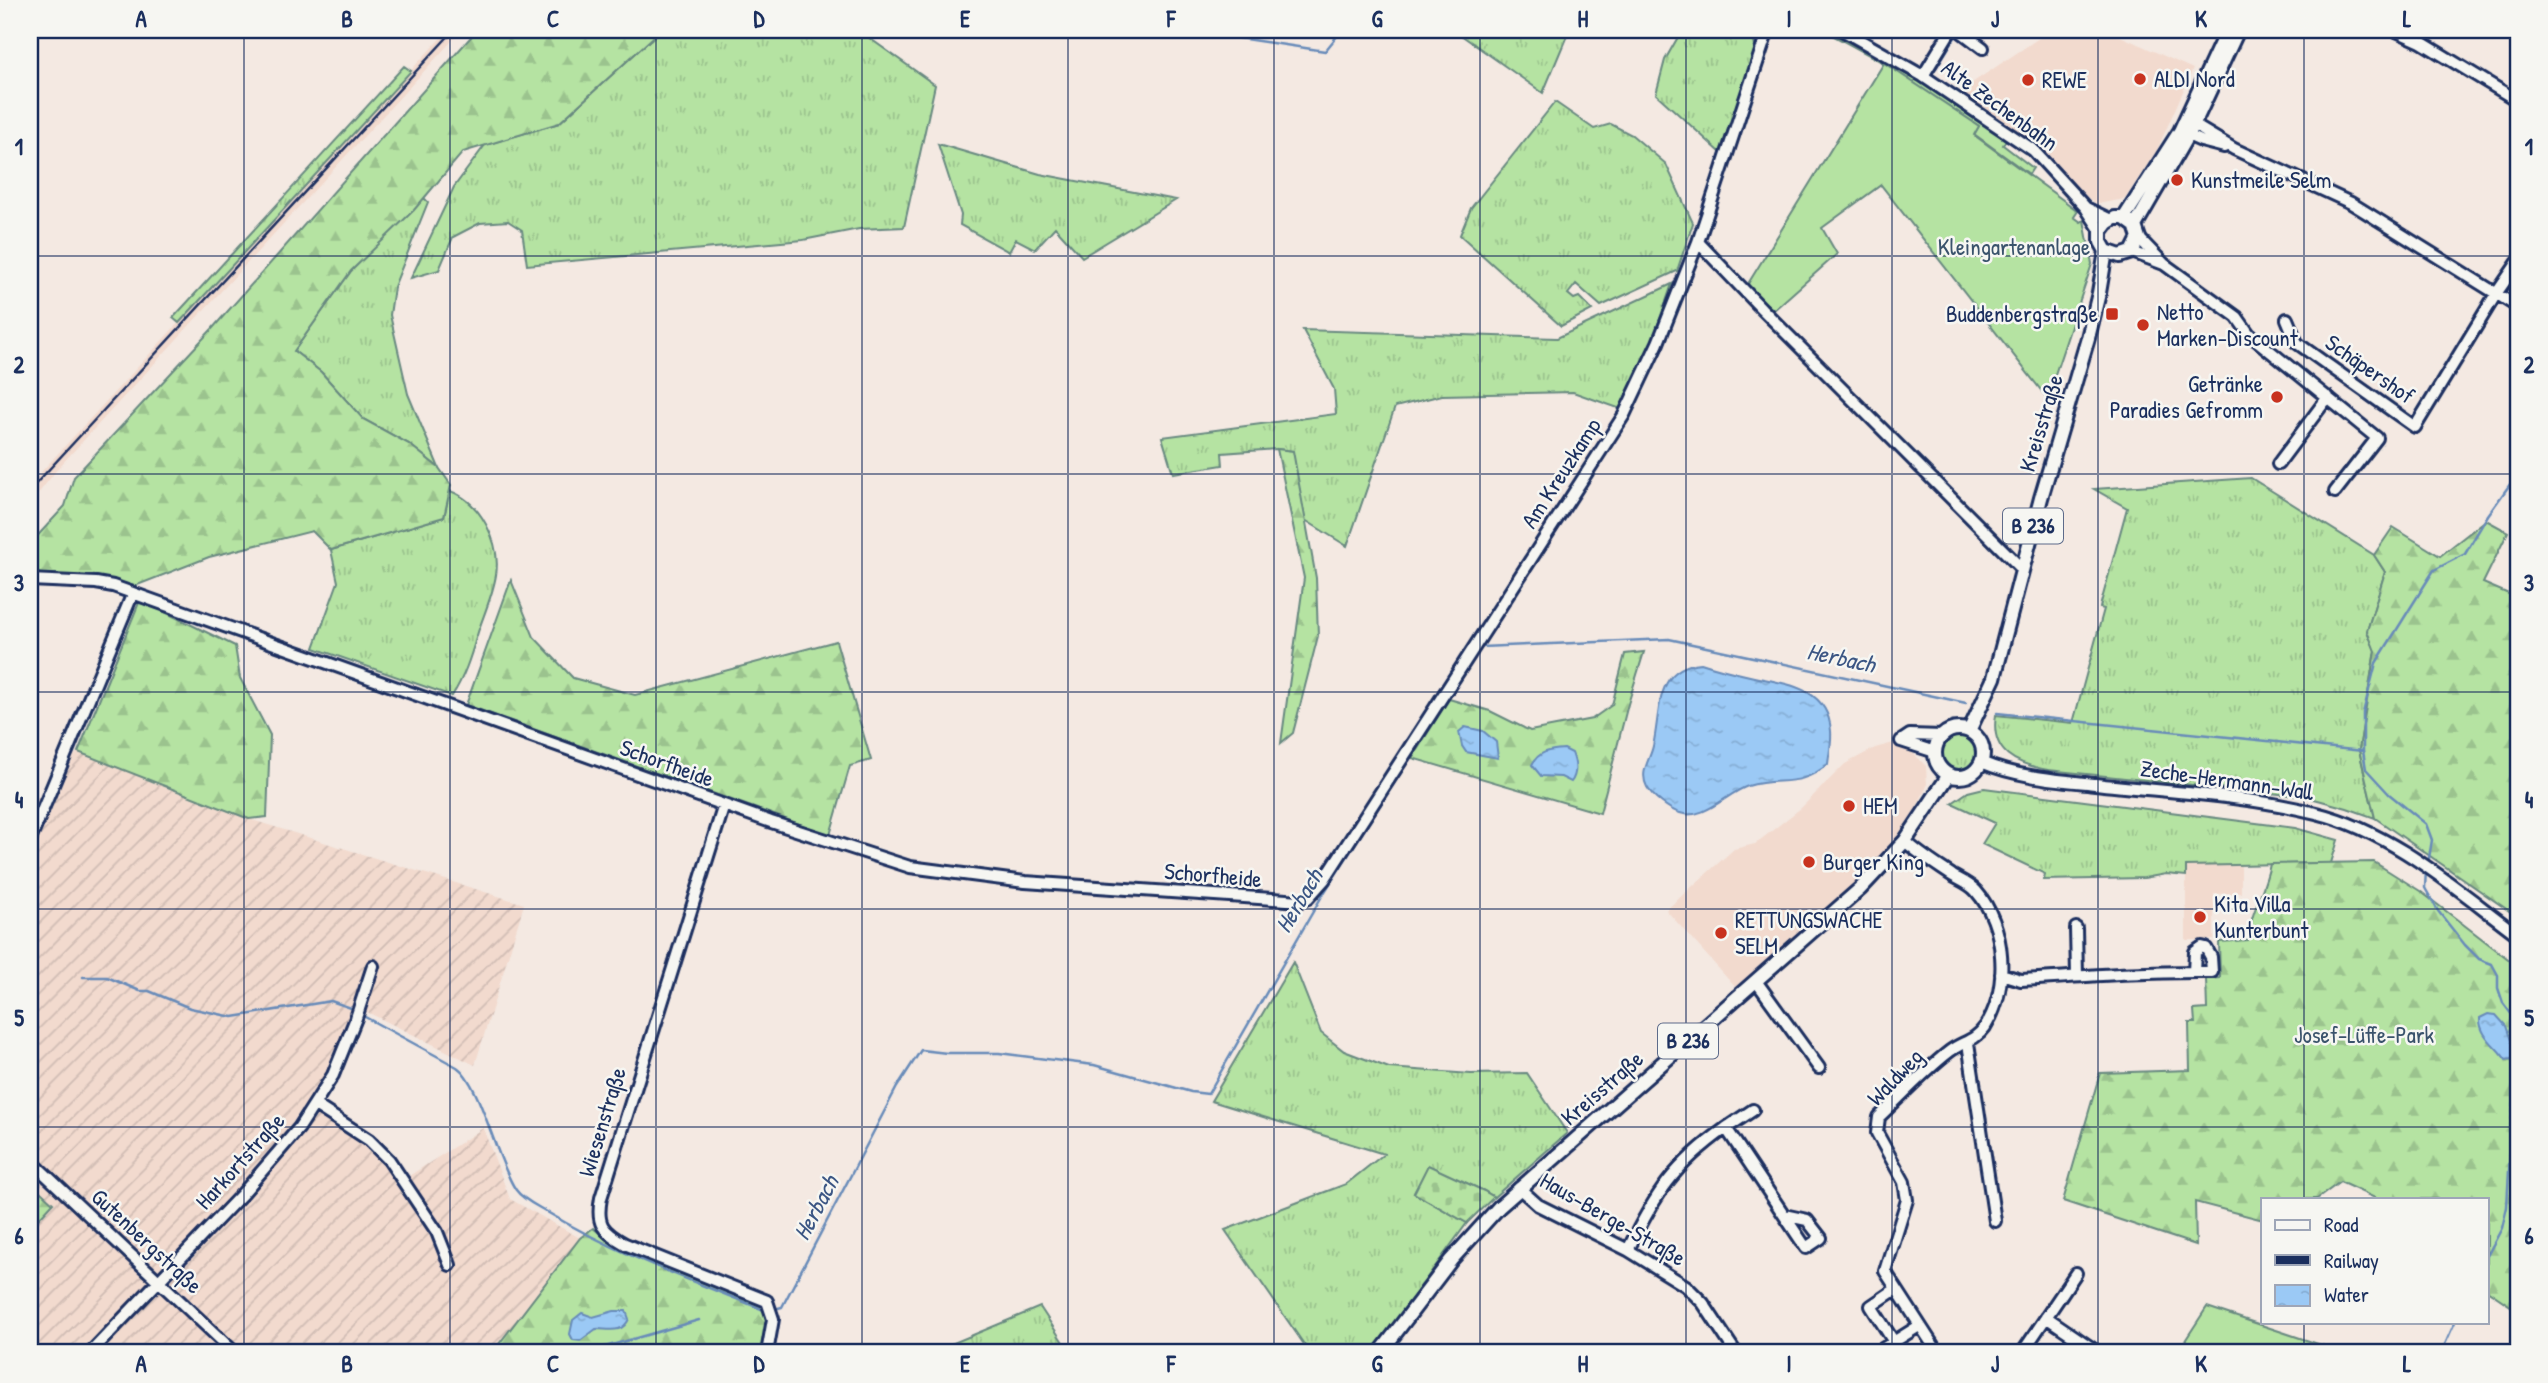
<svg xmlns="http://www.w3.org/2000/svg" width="2548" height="1383" viewBox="0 0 2548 1383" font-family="'Patrick Hand',sans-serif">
  <defs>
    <pattern id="industrial-furrows" width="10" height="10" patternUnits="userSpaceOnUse" patternTransform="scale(1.75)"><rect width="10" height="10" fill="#f2dace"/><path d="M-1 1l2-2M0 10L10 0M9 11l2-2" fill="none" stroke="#cfbbb3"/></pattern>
    <pattern id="grass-tufts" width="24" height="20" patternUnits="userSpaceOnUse" patternTransform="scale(1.75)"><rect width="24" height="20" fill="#b5e3a2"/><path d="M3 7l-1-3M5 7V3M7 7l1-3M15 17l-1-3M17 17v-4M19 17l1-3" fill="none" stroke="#9bc38e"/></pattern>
    <pattern id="forest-firs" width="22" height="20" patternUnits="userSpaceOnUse" patternTransform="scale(1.75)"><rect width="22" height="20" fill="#b5e3a2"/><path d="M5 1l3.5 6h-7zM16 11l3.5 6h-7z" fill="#9bc38e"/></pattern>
    <pattern id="cemetery-stones" width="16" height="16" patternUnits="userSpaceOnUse" patternTransform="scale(1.75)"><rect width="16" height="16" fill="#b5e3a2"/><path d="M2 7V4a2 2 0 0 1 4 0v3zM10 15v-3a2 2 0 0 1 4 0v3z" fill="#9bc38e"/></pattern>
    <pattern id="water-ripples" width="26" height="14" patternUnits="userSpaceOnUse" patternTransform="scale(1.75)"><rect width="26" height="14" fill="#9bc9f5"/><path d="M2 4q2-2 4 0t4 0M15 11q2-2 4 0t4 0" fill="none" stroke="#85add4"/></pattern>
  </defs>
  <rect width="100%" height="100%" fill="#f4e9e2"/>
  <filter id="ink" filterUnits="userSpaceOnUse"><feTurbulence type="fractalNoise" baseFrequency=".0143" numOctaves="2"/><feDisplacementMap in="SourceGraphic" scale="14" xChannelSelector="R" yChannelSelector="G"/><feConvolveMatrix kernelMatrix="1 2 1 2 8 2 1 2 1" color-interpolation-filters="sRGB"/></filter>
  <g filter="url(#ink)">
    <path fill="#f2dace" d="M448,30H462L59,467L30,504V484Z
      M2051,30H2107L2193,69L2157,150L2125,199L2097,204L2091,200L2073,185L2034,143L1960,91Z
      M1901,741L1926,766L1927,786L1909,823L1853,887L1737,989L1666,910L1734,849L1755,844L1801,808L1845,764L1875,748Z
      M2186,866H2241V893L2214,894V940H2186Z"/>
    <path fill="url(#industrial-furrows)" d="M78,752L249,819L524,904L475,1065L367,1012L324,1102L380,1139L409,1176L483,1128L510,1199L580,1238L492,1353H30V794L48,801L63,763Z"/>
    <path fill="url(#grass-tufts)" stroke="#688980" stroke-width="2" d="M661,30H858L935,85L904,227L859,229L803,240L527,265L522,230L508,221L480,223L453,237L439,270L411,278L454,187L485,145L559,123Z
      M1454,30H1617L1616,33H1568L1543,93Z
      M1682,30H1744L1754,42L1756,51L1720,152L1656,94L1665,60Z
      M1823,30C1857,30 1973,115 2007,138L2003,145L2033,168L2029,174L1974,134L1979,126L1884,63Z
      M404,66L411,71L179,323L173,318Z
      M1555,102L1594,129L1611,124L1632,135L1666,164L1693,223L1677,271L1601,306L1576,284L1568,294L1574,299L1579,297L1592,310L1561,326L1460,235L1471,208Z
      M938,144L1040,174L1176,200L1082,257L1055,227L1035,249L1016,239L1009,252L960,225L961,215Z
      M424,198L428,202L394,287L390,315L408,394L439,468L409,444L363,419L321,372L294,351L351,271Z
      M1672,284L1653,339L1621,409L1573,392L1442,395L1395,407L1347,546L1305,520L1292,451L1277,449L1222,453L1223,465L1173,473L1162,437L1336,414L1334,389L1303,330L1557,338Z
      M2251,478L2374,555L2385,572L2367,631L2375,650L2359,750L2375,818L2347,808L2307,797L2048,770C2016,764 1990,753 1996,715L2073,723L2104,609L2100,608L2101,603L2127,508L2094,489Z
      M450,491C481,502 501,543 496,575C493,594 484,614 478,632C471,655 465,676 452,696L314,648L338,582L331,550L444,517Z
      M1941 752a19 19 0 1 1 38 0a19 19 0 1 1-38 0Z
      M1984,788L2295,828L2338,840L2331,863L2186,866V876L2166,874L2144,878L2044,880L2045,874L1982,844L1995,823L1952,803L1968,792Z
      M1293,962L1321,1033L1344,1051L1389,1068L1471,1074L1527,1073L1567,1133L1494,1197L1484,1191L1428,1166L1414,1193L1467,1223L1372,1353H1310L1225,1230L1346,1184L1384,1154L1211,1101Z
      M1040,1307L1070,1353H928L932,1352Z"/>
    <path fill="url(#forest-firs)" stroke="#688980" stroke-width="2" d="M477,30H661L559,123L463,152L414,210L351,271L294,351L321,372L363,419L409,444L439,468L451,485L444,517L331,550L312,531L209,557L135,586L108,579L30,573V544L65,506L74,477L212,329Z
      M1277,449L1293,451L1316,578L1318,636L1293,733L1281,743L1304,578Z
      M2486,520L2508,532L2483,583L2518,598V917L2375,818L2359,750L2375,651L2367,631L2385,572L2374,555L2393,527L2440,556Z
      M511,580L534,637L573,678L635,695L836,641L871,760L850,766L830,835L466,705Z
      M140,600L235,646L240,678L270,735L267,817L249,819L78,752Z
      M1644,652L1628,704L1600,813L1412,758L1449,699L1490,711L1530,731L1592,719L1612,705L1625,654Z
      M2374,862L2420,891L2516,965L2518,1027V1311L2487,1290V1199H2377L2340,1182L2317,1199H2263V1220L2195,1202L2196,1245L2063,1201L2100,1073L2190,1070L2189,1023H2195L2194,1010L2207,1009L2206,979L2220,978L2219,942L2248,940C2250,913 2265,890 2270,864Z
      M30,1182L53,1203L30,1228Z
      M593,1228L613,1244L758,1300C776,1314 767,1334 762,1353H492L580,1238Z"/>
    <path fill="url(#cemetery-stones)" stroke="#688980" stroke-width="2" d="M1428,1165L1484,1191L1494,1197L1467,1223L1414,1193Z"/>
    <path fill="#b5e3a2" stroke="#688980" stroke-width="2" d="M1884,63L1979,126L1974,135L2078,211L2074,217L2081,222L2084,220L2092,264L2047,398L1881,185L1822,228L1837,254L1774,310L1746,287Z
      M2207,1307L2345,1353H2177Z"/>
    <path fill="url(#water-ripples)" stroke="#688bb9" stroke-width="2" d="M1701,663C1719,669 1736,673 1754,677C1788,684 1828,688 1831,731C1832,742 1829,754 1828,764C1797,790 1781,776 1748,786C1727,793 1704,821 1680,813C1669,810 1652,796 1647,787C1639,772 1650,760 1653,746C1661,712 1654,667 1701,663Z
      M1465,727L1483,731L1496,742L1498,758L1466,752L1462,746L1459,732Z
      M1564,749L1572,753C1576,763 1578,773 1571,782L1561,777L1541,776L1532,765C1538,751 1550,750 1564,749Z
      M2488,1014L2496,1015L2506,1026L2515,1052L2512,1059L2506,1060C2497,1046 2479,1036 2480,1018Z
      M614,1311H626L629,1319C622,1334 610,1329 596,1329L580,1341L573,1340L570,1334L573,1320L582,1313L593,1317Z"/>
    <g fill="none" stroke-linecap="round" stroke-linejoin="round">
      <path stroke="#688bb9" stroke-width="2.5" d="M1185,30L1325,51L1342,30
        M1936,68L1957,34
        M1997,713L2363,751
        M2428,864L2432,840L2426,824L2389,794L2366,769L2363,751V713L2376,663L2434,570L2465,554L2488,515L2518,473
        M2426,870L2425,888L2438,911L2465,945L2479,959L2492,964L2498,975V988L2503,1003L2518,1023
        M83,977H107L140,991H149L190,1008L233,1017L331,1001L351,1008
        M365,1017L457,1067C480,1082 497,1163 516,1190C523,1200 537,1206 547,1212C615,1253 690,1280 764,1310
        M2487,1256L2502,1228L2507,1207L2512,1116L2518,1078
        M774,1309L782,1307L897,1087L921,1050L947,1053H999L1094,1065L1191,1092L1208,1094L1322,896L1481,647L1669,639L1966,703
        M2442,1351L2455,1322
        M584,1353L699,1320"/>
      <g stroke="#1b2f5e" stroke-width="16">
        <path id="minor" d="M1842,30L1923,76L2033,150L2086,208L2101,231
          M1959,30L1983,48
          M2394,30L2421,42L2518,101
          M1923,76L1951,30
          M2189,122L2234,149L2351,203L2518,307
          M2183,133L2201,141L2224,147
          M2086,208L2111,220
          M1698,242L1762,309L2022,569
          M2132,252L2164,264L2139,238
          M2164,264L2237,317L2249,334L2377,438L2335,492
          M2287,319L2297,343L2415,427L2496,294L2518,262
          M2278,464L2328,397
          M30,580L96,583L113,586L771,822L910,867L1025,882L1301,901L1308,898L1324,880L1624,415L1658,343L1698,242L1768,30
          M1901,741L1910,735L1942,736
          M1901,741L1935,752
          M1981,762C2016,777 2057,780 2095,784C2167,792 2245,795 2316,813C2393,832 2456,889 2518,935
          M724,805L601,1198C596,1224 602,1231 625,1244L767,1301L773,1319L767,1353
          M30,840L133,593
          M1905,841C1920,855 1937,865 1953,876C1960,880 1970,884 1976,891C2006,925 2010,988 1985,1027C1975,1041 1962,1042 1950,1051C1925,1070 1902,1095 1879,1117L1877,1133L1904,1182L1907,1200L1885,1271L1938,1353
          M2076,928L2077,976
          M2001,974L2021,980C2085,976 2148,971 2212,972L2211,957L2206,948L2202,947L2195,952L2194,972
          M1756,981L1819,1068
          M1968,1043L1995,1221
          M315,1105L369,1140L389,1160L437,1232L450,1265
          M1726,1128L1753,1110
          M30,1160L235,1353
          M1519,1188L1538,1205L1628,1250L1686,1286L1703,1303L1736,1353
          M1628,1250C1655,1194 1674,1165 1726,1128L1806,1248L1821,1238L1807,1220L1784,1215
          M1896,1289L1871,1306L1901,1353
          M2046,1317L2099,1353
          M90,1353L243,1193L299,1128L333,1075L356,1018L373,966
          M1876,1353L1919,1326
          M2022,1353L2076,1273"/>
      </g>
      <g stroke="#1b2f5e" stroke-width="18">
        <path id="major" d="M2124,218L2180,131L2227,30
          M2135,226L2194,124L2238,30
          M1935 753a24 24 0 1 1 48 0a24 24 0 1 1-48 0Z
          M1969,731L1994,678L2041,498L2088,338L2099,293L2106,251L2101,242V231L2107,223L2115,218H2124L2135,226L2139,238L2132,252L2120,256L2106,251
          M1380,1353L1451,1260L1499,1207L1860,889L1905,841L1949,775"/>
      </g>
      <use href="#minor" stroke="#f6f6f2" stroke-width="10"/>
      <use href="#major" stroke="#f6f6f2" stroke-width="12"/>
      <path stroke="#1b2f5e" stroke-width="2.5" d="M30,490L454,30"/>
    </g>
  </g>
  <path fill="none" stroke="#1b2f5e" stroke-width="2" stroke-opacity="0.55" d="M244,30V1353M450,30V1353M656,30V1353M862,30V1353M1068,30V1353M1274,30V1353M1480,30V1353M1686,30V1353M1892,30V1353M2098,30V1353M2304,30V1199M30,256H2518M30,474H2518M30,692H2518M30,909H2518M30,1127H2518M2304,1322V1353"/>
  <g fill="#c8321e" stroke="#f6f6f2" stroke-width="2.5">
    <circle cx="2140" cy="79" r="7"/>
    <circle cx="2028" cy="80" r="7"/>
    <circle cx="2177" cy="180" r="7"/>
    <rect x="2105" y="307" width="14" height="14" rx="3.5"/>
    <circle cx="2143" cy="325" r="7"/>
    <circle cx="2277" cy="397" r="7"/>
    <circle cx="1849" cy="806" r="7"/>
    <circle cx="1809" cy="862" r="7"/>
    <circle cx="2200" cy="917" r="7"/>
    <circle cx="1721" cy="933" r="7"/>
  </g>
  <g text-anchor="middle" stroke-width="5" stroke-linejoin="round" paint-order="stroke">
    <g fill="#f6f6f2" stroke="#5d6b8a" stroke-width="2">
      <rect x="2003" y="508.5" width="60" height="35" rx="5"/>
      <rect x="1658" y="1023.5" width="60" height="35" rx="5"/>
    </g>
    <g font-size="21" font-weight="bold" fill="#1b2f5e">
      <text x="2033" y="533">B 236</text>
      <text x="1688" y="1048">B 236</text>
    </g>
    <g font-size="23" fill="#1b2f5e" stroke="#f6f6f2" text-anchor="start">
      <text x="2154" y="87">ALDI Nord</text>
      <text x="2042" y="88">REWE</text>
      <text x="2191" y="188">Kunstmeile Selm</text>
      <text x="2157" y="320">Netto<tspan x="2157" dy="26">Marken-Discount</tspan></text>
      <text x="2098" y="322" text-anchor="end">Buddenbergstraße</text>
      <text x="2263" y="392" text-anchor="end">Getränke<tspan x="2263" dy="26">Paradies Gefromm</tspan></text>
      <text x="1863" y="814">HEM</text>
      <text x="1823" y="870">Burger King</text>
      <text x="2214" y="912">Kita Villa<tspan x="2214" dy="26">Kunterbunt</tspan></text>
      <text x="1735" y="928">RETTUNGSWACHE<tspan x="1735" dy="26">SELM</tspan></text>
    </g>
    <g font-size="23" fill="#1b2f5e" stroke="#f6f6f2">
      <text transform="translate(2000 105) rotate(36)" y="8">Alte Zechenbahn</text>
      <text transform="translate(2370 369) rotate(35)" y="8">Schäpershof</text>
      <text transform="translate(2041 423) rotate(-73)" y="8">Kreisstraße</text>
      <text transform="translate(1561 473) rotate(-57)" y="8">Am Kreuzkamp</text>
      <text transform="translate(667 763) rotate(20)" y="8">Schorfheide</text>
      <text transform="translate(2227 780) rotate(8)" y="8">Zeche-Hermann-Wall</text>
      <text transform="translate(1213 875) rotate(5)" y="8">Schorfheide</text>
      <text transform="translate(1895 1077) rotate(-46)" y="8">Waldweg</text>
      <text transform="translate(1602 1088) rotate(-41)" y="8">Kreisstraße</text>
      <text transform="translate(602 1122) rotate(-73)" y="8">Wiesenstraße</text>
      <text transform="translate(240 1161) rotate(-48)" y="8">Harkortstraße</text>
      <text transform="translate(1613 1219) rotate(30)" y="8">Haus-Berge-Straße</text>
      <text transform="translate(147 1241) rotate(43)" y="8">Gutenbergstraße</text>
    </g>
    <g font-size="23" fill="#3a536c" stroke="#f6f6f2">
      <text x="2014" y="255">Kleingartenanlage</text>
      <text x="2364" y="1043">Josef-Lüffe-Park</text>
    </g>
    <g font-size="24" font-style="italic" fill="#3b5684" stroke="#f6f6f2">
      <text transform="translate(1841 658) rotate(12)" y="8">Herbach</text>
      <text transform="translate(1299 901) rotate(-59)" y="8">Herbach</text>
      <text transform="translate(816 1208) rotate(-62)" y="8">Herbach</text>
    </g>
  </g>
  <rect width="2548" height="1383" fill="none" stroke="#f6f6f2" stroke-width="77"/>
  <rect x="2261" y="1198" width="228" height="126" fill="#f6f6f2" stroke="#9ea6b7" stroke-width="2"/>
  <rect x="2275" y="1220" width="35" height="10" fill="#f6f6f2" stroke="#9ea6b7" stroke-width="2"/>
  <text x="2324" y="1232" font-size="21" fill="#1b2f5e">Road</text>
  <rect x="2275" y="1255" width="35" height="10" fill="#1b2f5e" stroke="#9ea6b7" stroke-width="2"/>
  <text x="2324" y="1268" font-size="21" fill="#1b2f5e">Railway</text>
  <rect x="2275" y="1285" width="35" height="21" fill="url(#water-ripples)" stroke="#9ea6b7" stroke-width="2"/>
  <text x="2324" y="1302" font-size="21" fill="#1b2f5e">Water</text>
  <rect x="38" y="38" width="2472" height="1306" fill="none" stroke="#1b2f5e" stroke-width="2.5"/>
  <g font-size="23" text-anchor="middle" font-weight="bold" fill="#1b2f5e">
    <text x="141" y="27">A</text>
    <text x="347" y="27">B</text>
    <text x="553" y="27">C</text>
    <text x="759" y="27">D</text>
    <text x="965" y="27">E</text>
    <text x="1171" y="27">F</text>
    <text x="1377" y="27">G</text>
    <text x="1583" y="27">H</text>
    <text x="1789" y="27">I</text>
    <text x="1995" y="27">J</text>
    <text x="2201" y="27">K</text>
    <text x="2407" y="27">L</text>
    <text x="19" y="155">1</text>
    <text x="2529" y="155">1</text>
    <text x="19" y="373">2</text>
    <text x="2529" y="373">2</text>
    <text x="19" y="591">3</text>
    <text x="2529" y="591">3</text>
    <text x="19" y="808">4</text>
    <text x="2529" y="808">4</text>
    <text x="19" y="1026">5</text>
    <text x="2529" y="1026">5</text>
    <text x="19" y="1244">6</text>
    <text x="2529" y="1244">6</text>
    <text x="141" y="1372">A</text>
    <text x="347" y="1372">B</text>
    <text x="553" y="1372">C</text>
    <text x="759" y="1372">D</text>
    <text x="965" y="1372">E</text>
    <text x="1171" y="1372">F</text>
    <text x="1377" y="1372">G</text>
    <text x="1583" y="1372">H</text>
    <text x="1789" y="1372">I</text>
    <text x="1995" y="1372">J</text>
    <text x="2201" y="1372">K</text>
    <text x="2407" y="1372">L</text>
  </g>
</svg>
